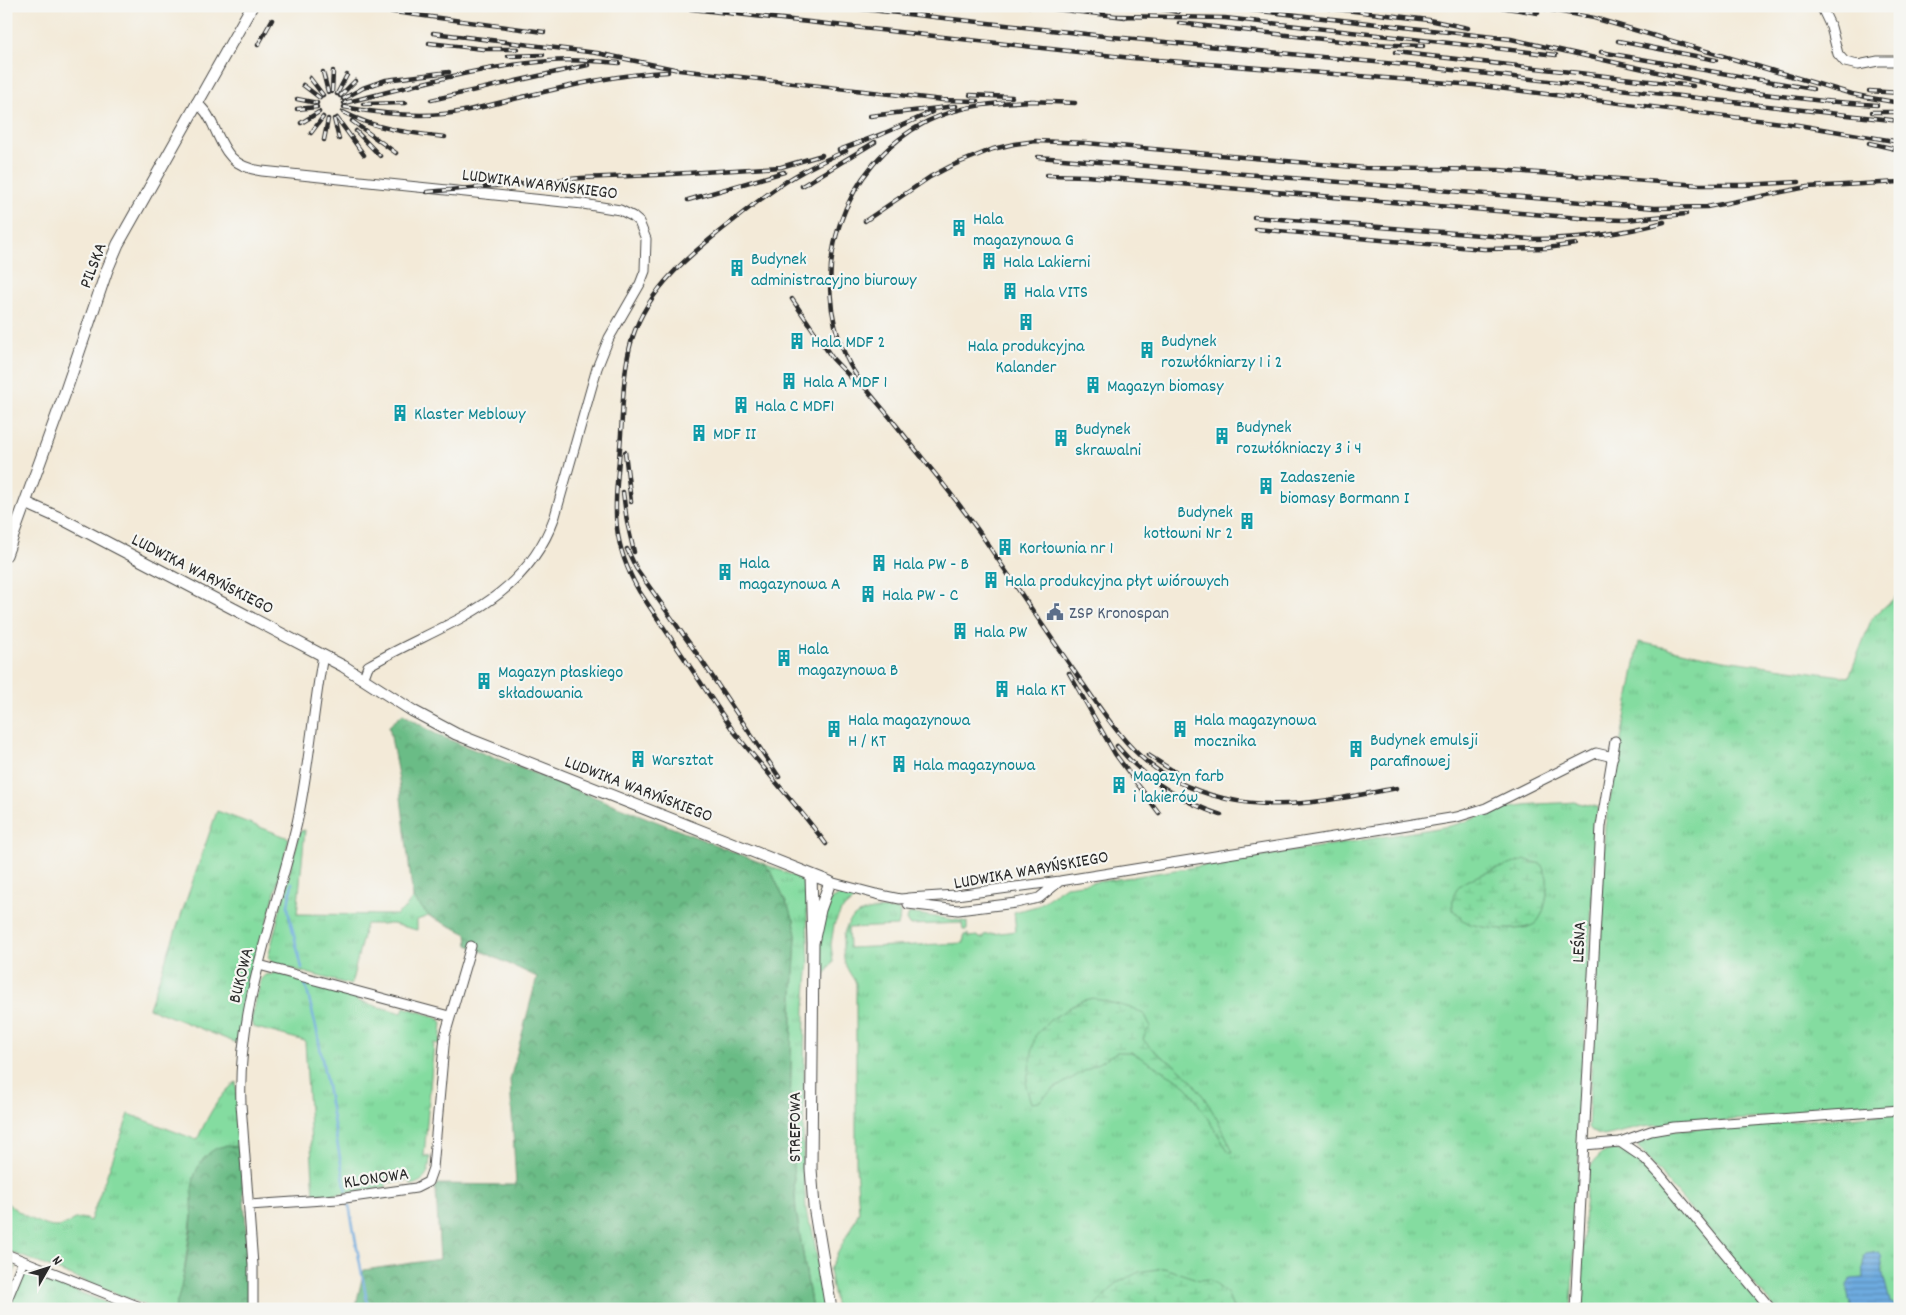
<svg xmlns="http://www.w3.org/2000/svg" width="1906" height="1315" viewBox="0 0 1906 1315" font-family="Dekko,sans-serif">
  <defs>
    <pattern id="grass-tufts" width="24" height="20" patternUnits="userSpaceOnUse" patternTransform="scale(1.25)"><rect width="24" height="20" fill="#84dca0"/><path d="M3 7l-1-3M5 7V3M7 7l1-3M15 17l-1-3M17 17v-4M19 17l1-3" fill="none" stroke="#72bd8a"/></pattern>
    <pattern id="forest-crowns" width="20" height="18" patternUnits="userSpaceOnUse" patternTransform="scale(1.25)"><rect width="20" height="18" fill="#6bbc86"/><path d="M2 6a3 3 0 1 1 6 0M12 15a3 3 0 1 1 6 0" fill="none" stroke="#58996e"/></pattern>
    <pattern id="wetland-marsh" width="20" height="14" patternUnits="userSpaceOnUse" patternTransform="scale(1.25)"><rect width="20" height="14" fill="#84dca0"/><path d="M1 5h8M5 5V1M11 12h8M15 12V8" fill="none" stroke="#72bd8a"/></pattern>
    <pattern id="water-rules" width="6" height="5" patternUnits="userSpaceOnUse" patternTransform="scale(1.25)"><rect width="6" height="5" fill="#6daadf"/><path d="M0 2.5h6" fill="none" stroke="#5a8bb5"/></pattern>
  </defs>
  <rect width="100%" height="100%" fill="#f6f6f2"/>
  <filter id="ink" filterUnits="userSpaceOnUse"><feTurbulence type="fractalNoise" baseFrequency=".02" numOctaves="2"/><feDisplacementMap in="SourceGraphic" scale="10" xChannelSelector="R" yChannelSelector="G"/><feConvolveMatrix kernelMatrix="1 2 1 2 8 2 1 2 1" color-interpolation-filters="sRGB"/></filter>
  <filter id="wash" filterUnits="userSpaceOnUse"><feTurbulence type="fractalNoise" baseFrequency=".0096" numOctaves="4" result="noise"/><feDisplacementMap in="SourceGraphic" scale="20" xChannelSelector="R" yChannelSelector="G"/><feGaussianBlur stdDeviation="1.12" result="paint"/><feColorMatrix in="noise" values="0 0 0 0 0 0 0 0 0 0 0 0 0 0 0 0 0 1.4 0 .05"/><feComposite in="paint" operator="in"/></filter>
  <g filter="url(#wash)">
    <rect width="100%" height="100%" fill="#f3ead8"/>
    <path fill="url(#grass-tufts)" stroke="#588466" fill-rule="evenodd" d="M1900,593V1109L1673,1124L1643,1127L1604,1136L1597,1134L1590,1130L1588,1127L1605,826L1639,642L1724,660L1849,677L1872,618Z
      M1574,802L1598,807L1595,844L1571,1309H836L829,1270L859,1212L856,1166V983C846,967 844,966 843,947C842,910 869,908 898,910L900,913L899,922L897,926L848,928L849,948L964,943V935L968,934V937L978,936L979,938H984V935L1016,931L1014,912L1037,906L1066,886L1125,878L1450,826C1471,821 1490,811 1511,807C1531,803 1553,804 1574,802ZM1486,874L1527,928L1512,929L1488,927L1472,879Z
      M217,811L289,838L245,1008L239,1044L149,1008Z
      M305,830L297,914L396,915L405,908L413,898L429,916L417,920V930L393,924H366L351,985L274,964L268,958L300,831Z
      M762,863L801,879L806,889L809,962L805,1007L803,1165L806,1209L808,1221L812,1228L826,1309H812L796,1211L790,1118L792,1012L796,936L794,920L772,873Z
      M840,895L856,898L841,911L834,925L831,945L833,962L820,982L818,983C819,956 819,929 829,903L831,900Z
      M909,913L963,921L967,922V930H963L962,923L910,925L907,920Z
      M273,972L358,995L357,1001L402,1013L404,1007L439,1018L442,1023L440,1044L434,1043L424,1156L430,1157C429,1173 427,1181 411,1185L410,1180L386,1183V1188L314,1197L305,1041L253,1027L251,1021L261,979L265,975L273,974Z
      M236,1082L240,1147C218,1148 213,1146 199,1165L182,1286L175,1309H155L6,1250V1202C16,1211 48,1232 62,1226C74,1222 75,1214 90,1221L129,1114L197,1140C207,1118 217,1097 236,1082Z
      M1900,1113V1309H1775L1638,1147C1640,1132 1665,1132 1677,1130Z
      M1612,1149C1631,1152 1642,1163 1655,1175L1767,1309H1579L1587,1172C1594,1161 1599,1153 1612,1149Z
      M6,1263L16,1267L6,1291Z
      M23,1270L122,1309H7Z"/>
    <path fill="url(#forest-crowns)" stroke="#4b7458" d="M403,714L434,733L457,743L762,863L772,873L794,920L796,936L792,1012L790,1118L796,1211L812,1309H355L364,1270L440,1259L436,1191L435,1189L437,1184L516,1185L510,1080L537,977L468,945L467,934L429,916L413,898L399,781L389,726Z
      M224,1146L240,1147L249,1265V1309H175C184,1279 189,1248 192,1217C193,1203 190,1188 195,1174C200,1161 210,1148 224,1146Z"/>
    <path fill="url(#wetland-marsh)" stroke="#588466" d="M1526,860L1541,864C1543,868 1546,873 1547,878C1548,891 1546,913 1536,923C1524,933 1482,929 1468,923C1462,920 1458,915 1453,910C1452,901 1453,891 1460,885C1469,877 1514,863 1526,860Z
      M1093,998L1135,1009L1145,1015L1151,1027L1146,1032L1143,1039C1153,1053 1169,1060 1182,1071C1201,1087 1223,1128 1233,1152H1229L1190,1091L1182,1082L1131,1052H1117L1052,1090L1039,1102L1031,1103L1026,1086L1035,1036L1050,1020L1080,1001Z
      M1164,1268L1200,1280L1209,1279L1228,1294L1233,1309H1092L1117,1283L1139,1272Z"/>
    <path fill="url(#water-rules)" stroke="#4c6a85" d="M1879,1252L1881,1255L1883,1274L1890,1302L1895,1305V1309H1852L1849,1300L1847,1285L1851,1279L1864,1278L1863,1257L1866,1254Z"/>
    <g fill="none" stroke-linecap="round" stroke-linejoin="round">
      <path stroke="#6daadf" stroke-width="2.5" d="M292,883L288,905L289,915L302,968
        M305,982L317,1031L346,1191
        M349,1205L367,1301V1309"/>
    </g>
  </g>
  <g filter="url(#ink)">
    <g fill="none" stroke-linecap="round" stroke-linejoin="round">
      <g stroke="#494845" stroke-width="11">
        <path id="minor" d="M1821,6L1831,27L1838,54L1845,62L1858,65L1878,61H1900
          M196,103C205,109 208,115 213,125C225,151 231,167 262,171L583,204L620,210L632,216L639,222L646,239L645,271L640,284L609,338L597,368L555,516C522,607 443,622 368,666L364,677
          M830,882L876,894L900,899L912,898
          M908,898L956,895L1060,881L1457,817L1486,808L1596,753L1613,757
          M908,904L958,910L1016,903L1039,898L1060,881
          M259,965L449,1016
          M1620,1142L1645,1159L1661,1176L1771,1309
          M1584,1145L1620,1142L1651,1131L1674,1127L1900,1110
          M249,1205L338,1199L416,1188L428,1182L433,1168L445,1035L471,946
          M6,1254L145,1309
          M6,1302L23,1261
          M253,1309V1265L241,1104C237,1007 275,916 297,823C309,768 313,711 323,655
          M1575,1309L1601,826L1615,741"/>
      </g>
      <g stroke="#494845" stroke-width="13">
        <path id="tertiary" d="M26,503L64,520L343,666L413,711L456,734L830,882L820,910L813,943
          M6,555L65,393L107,270L118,244L252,6
          M811,875L813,943L811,1169L814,1206L831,1309"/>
      </g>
      <use href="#minor" stroke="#fff" stroke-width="9"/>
      <use href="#tertiary" stroke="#fff" stroke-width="11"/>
      <g stroke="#2b2b2b" stroke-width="4.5">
        <path id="rail" d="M349,6L544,32
          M665,6L1132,58L1474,85L1798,125L1900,142
          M835,6L1113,37L1417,66L1900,121
          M1029,6L1125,17
          M1145,6L1178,12
          M1216,6L1511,39L1732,89L1760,94
          M1312,6L1429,20L1468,28
          M1494,6L1538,13
          M1530,6L1594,18L1852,94L1871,98
          M1118,16L1225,18L1556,55
          M1179,23L1367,44L1423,46
          M433,33L597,53L679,70L943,100L977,101
          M1618,41L1716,60
          M429,43L483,49H518
          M258,45L272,20
          M1395,52L1693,86
          M1601,52L1813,89
          M508,56L543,55
          M323,72L328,92
          M310,78L323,95
          M303,85L320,98
          M1869,91L1900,93
          M332,92L333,71
          M1755,93L1832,102
          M337,94L347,75
          M970,95L1012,97
          M340,96L355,81
          M1865,97L1900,103
          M297,99L317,103
          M343,99L363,88L386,80L449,72
          M431,100L588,65
          M1030,101L1075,103
          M1035,101C999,102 961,105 928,121C842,164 806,273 847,359C858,382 876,400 892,420C924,461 958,500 987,543C1015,585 1043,626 1072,668C1102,710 1129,758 1176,781C1252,819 1319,802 1397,788
          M1825,101L1877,105
          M344,103C412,86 481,66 550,61C573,59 596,61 619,63
          M363,104L406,103
          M344,107C376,113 411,117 443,114C468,112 493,104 518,98C568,86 617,74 668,72
          M297,109L317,107
          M343,112C375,129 409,133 445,137
          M1872,112H1900
          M870,116L956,106
          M337,118L364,155
          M334,119L339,139
          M352,121L396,153
          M301,123L319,112
          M356,131L380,156
          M311,133L323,117
          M878,136L932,112
          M324,140L328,119
          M1869,143L1900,150
          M839,150L884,133
          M1038,157L1655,208L1707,207L1807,187L1900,182
          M1047,175L1086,176L1592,219L1625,220L1686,214
          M802,186L875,142
          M427,192L581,178L656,175L781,167L822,155
          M688,200L784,172
          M1254,217L1530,239C1576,239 1620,235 1664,222
          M865,221L930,177L951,166L993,149L1014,144L1036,141L1086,143L1365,168L1499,170L1700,185H1743L1799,182
          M1256,229L1484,249L1547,248L1576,244
          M792,299L833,359L856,383
          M625,452L631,502
          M623,492L627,522L634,552
          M627,549L636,568L702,661L779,777
          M1069,673L1115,754L1159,813
          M1117,746C1145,779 1179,801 1221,815
          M1148,755L1178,774
          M826,844C797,804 762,768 732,729L639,591C609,538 615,507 620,448C623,414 622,372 632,339C648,287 693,252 734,220C754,204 773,189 795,176C812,166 829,158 846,151"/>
      </g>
      <use href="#rail" stroke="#f6f6f2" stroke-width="2.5" stroke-dasharray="8" stroke-linecap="butt"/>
    </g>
  </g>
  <defs>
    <g id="building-bare" transform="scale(1.35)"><path d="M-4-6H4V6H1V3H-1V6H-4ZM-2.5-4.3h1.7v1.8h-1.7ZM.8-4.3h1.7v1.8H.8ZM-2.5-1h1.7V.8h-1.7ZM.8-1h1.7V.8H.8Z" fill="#0f9aa8" stroke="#f6f6f2" stroke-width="2.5" paint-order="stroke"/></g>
    <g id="civic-bare" transform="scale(1.35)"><path d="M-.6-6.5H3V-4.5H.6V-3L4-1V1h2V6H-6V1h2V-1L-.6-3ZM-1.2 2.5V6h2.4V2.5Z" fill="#5c6f8a" stroke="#f6f6f2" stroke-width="2.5" paint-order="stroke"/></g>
  </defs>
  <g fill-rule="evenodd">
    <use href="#building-bare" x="959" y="228"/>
    <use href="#building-bare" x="989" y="261"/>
    <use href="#building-bare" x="737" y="268"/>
    <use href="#building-bare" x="1010" y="291"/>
    <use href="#building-bare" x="1026" y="322"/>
    <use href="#building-bare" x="797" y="341"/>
    <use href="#building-bare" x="1147" y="350"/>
    <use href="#building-bare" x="789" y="381"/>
    <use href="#building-bare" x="1093" y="385"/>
    <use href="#building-bare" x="741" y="405"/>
    <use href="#building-bare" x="400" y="413"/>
    <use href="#building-bare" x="699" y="433"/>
    <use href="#building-bare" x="1222" y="436"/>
    <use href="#building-bare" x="1061" y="438"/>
    <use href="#building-bare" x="1266" y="486"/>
    <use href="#building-bare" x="1247" y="521"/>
    <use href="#building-bare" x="1005" y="547"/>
    <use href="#building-bare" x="879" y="563"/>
    <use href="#building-bare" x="725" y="572"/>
    <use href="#building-bare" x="991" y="580"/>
    <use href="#building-bare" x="868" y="594"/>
    <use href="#civic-bare" x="1055" y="612"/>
    <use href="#building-bare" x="960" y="631"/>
    <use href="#building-bare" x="784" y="658"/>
    <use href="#building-bare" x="484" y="681"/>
    <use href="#building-bare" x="1002" y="689"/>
    <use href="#building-bare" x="834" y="729"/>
    <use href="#building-bare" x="1180" y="729"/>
    <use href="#building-bare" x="1356" y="749"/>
    <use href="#building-bare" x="638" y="759"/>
    <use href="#building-bare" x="899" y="764"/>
    <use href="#building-bare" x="1119" y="785"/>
  </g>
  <g text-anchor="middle" stroke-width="4.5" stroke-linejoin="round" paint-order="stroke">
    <g font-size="18" fill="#2b2b2b" stroke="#f6f6f2">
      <text transform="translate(540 183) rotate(7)" y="6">LUDWIKA WARYŃSKIEGO</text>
      <text transform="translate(92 265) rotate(-69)" y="6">PILSKA</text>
      <text transform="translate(203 573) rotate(27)" y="6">LUDWIKA WARYŃSKIEGO</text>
      <text transform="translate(639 788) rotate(21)" y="6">LUDWIKA WARYŃSKIEGO</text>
      <text transform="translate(1031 869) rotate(-10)" y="6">LUDWIKA WARYŃSKIEGO</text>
      <text transform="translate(1578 942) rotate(-87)" y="6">LEŚNA</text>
      <text transform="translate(240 975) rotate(-76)" y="6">BUKOWA</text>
      <text transform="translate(794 1127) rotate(-90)" y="6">STREFOWA</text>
      <text transform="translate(376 1177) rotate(-8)" y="6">KLONOWA</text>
    </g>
    <g font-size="18" fill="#0d838f" stroke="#f6f6f2" text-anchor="start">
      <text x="973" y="224">Hala<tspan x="973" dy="21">magazynowa G</tspan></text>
      <text x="751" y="264">Budynek<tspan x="751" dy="21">administracyjno biurowy</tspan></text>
      <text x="1003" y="267">Hala Lakierni</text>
      <text x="1024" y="297">Hala VITS</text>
      <text x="1161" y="346">Budynek<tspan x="1161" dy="21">rozwłókniarzy 1 i 2</tspan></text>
      <text x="811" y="347">Hala MDF 2</text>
      <text x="1026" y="351" text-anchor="middle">Hala produkcyjna<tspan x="1026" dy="21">Kalander</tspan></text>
      <text x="803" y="387">Hala A MDF 1</text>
      <text x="1107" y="391">Magazyn biomasy</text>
      <text x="755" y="411">Hala C MDF1</text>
      <text x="414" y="419">Klaster Meblowy</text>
      <text x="1236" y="432">Budynek<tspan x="1236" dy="21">rozwłókniaczy 3 i 4</tspan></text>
      <text x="1075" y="434">Budynek<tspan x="1075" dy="21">skrawalni</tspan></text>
      <text x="713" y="439">MDF II</text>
      <text x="1280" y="482">Zadaszenie<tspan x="1280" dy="21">biomasy Bormann I</tspan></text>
      <text x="1233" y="517" text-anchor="end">Budynek<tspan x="1233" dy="21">kotłowni Nr 2</tspan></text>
      <text x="1019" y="553">Korłownia nr 1</text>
      <text x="739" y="568">Hala<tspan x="739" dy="21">magazynowa A</tspan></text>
      <text x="893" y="569">Hala PW - B</text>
      <text x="1005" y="586">Hala produkcyjna płyt wiórowych</text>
      <text x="882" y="600">Hala PW - C</text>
      <text x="974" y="637">Hala PW</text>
      <text x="798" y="654">Hala<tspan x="798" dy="21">magazynowa B</tspan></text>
      <text x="498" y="677">Magazyn płaskiego<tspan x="498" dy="21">składowania</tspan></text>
      <text x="1016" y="695">Hala KT</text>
      <text x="848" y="725">Hala magazynowa<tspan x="848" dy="21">H / KT</tspan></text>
      <text x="1194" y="725">Hala magazynowa<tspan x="1194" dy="21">mocznika</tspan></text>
      <text x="1370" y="745">Budynek emulsji<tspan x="1370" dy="21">parafinowej</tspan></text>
      <text x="652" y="765">Warsztat</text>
      <text x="913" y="770">Hala magazynowa</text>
      <text x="1133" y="781">Magazyn farb<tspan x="1133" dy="21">i lakierów</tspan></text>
    </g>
    <g font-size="18" fill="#4e5e75" stroke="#f6f6f2" text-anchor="start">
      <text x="1069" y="618">ZSP Kronospan</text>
    </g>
  </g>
  <rect width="1906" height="1315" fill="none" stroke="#f6f6f2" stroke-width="25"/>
  <g transform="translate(48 1268) rotate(51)" stroke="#f6f6f2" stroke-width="4" paint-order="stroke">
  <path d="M0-4L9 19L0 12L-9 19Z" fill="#2b2b2b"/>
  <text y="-8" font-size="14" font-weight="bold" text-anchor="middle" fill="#2b2b2b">N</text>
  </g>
</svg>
